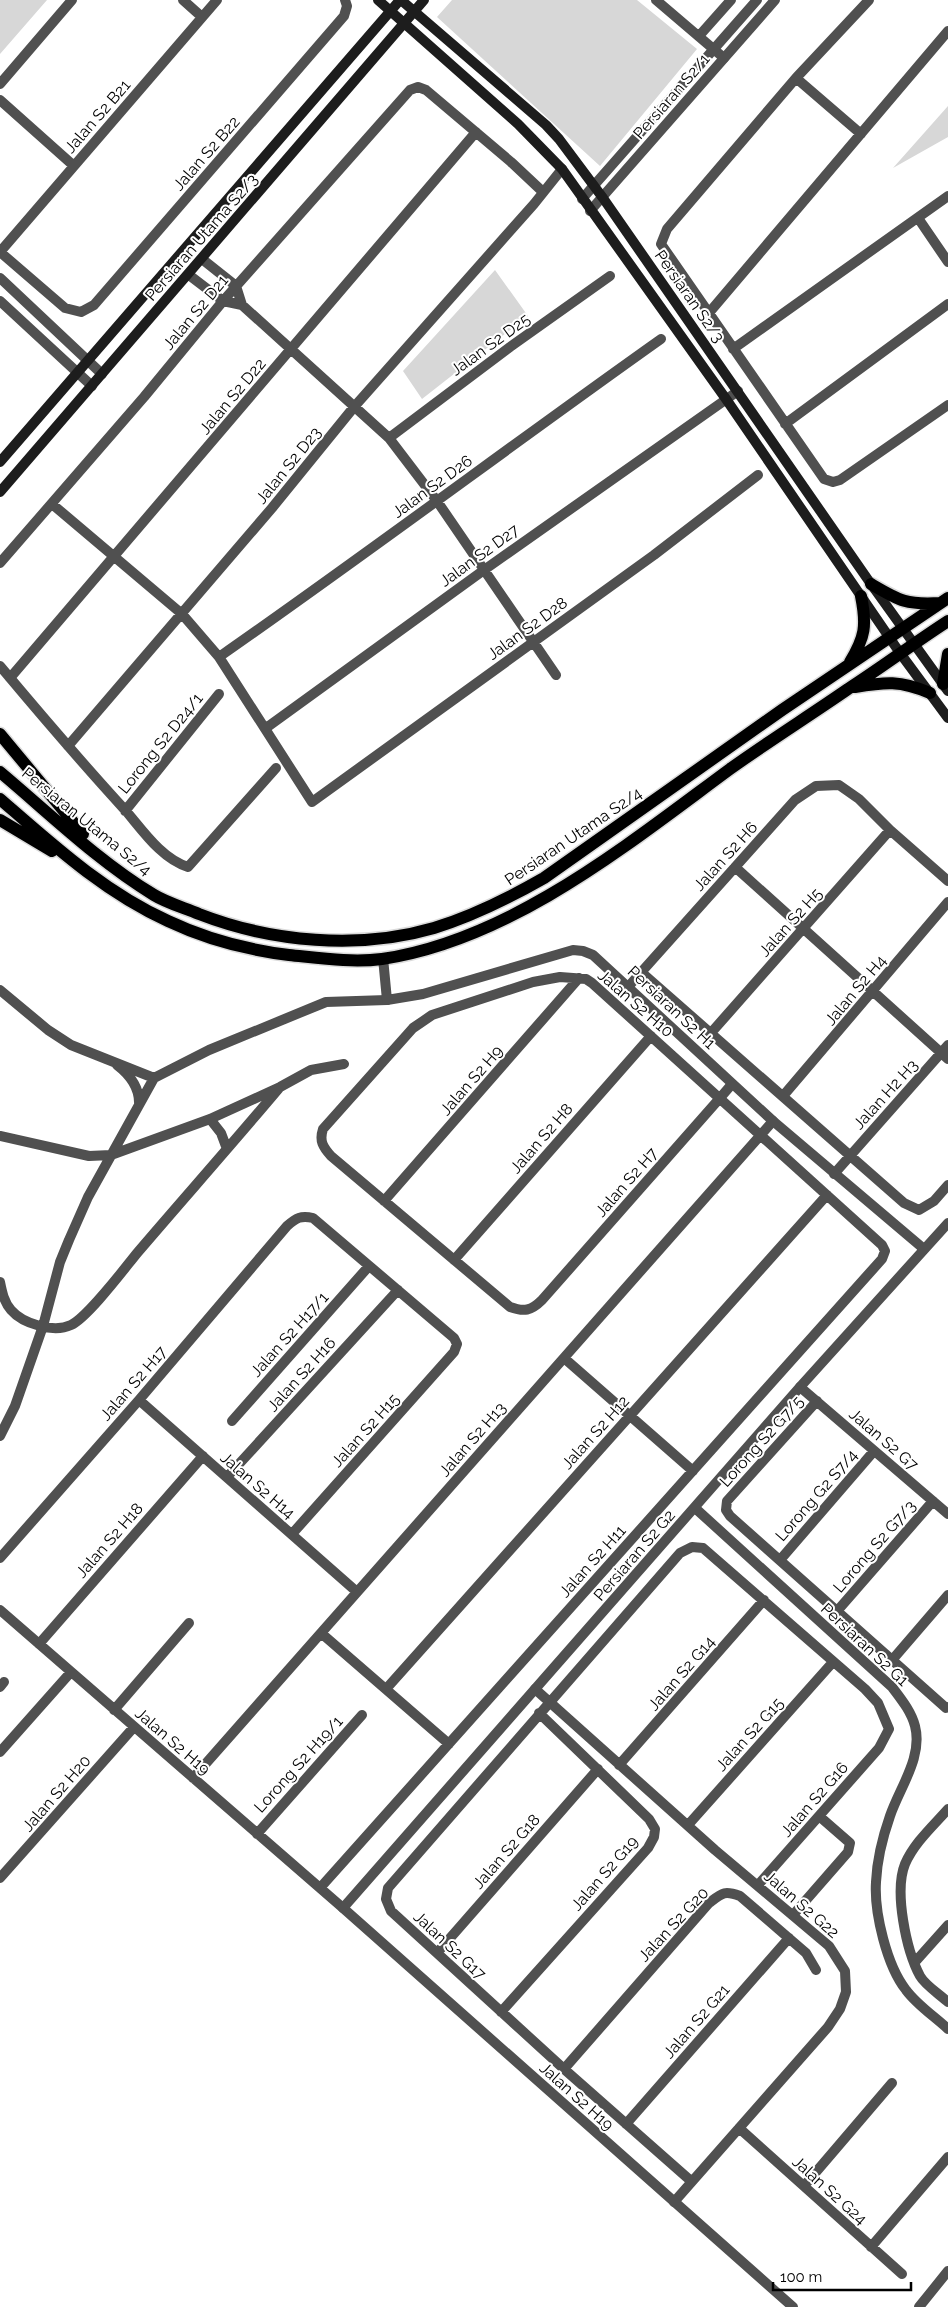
<svg xmlns="http://www.w3.org/2000/svg" width="948" height="2307" viewBox="0 0 948 2307" font-family="Raleway,sans-serif">
  <rect width="100%" height="100%" fill="#fff"/>
  <path fill="#d7d7d7" d="M0,0H47L0,54Z
    M452,0H637L697,49L600,166L437,17Z
    M948,106V137L893,168Z
    M495,270L528,316L422,399L403,371Z"/>
  <g fill="none" stroke-linecap="round" stroke-linejoin="round">
    <g stroke="#dbdbdb" stroke-width="15">
      <path id="primary" d="M871,584C900,601 906,605 940,603
        M850,662C865,637 867,626 861,596
        M943,684L948,654
        M855,687C885,682 900,680 930,693
        M0,734L83,834
        M0,772C50,814 98,861 154,895C167,903 185,908 199,914C271,942 359,950 434,928C473,916 509,898 544,878L782,710L948,598
        M0,799C53,845 104,892 168,921C206,939 248,950 289,955C319,958 352,963 382,959C511,940 628,844 730,769C769,741 809,716 848,689C882,667 914,643 948,621
        M0,820L52,851"/>
    </g>
    <path stroke="#505050" stroke-width="10" d="M183,0L202,17
      M217,0L0,252L65,308L81,312L94,305L344,16L347,6L345,0
      M656,0L724,58
      M869,0L796,78L667,229L661,244L824,479L833,482L840,480L948,405
      M699,36L731,0
      M796,78L861,134
      M0,84L72,0
      M0,100L74,166
      M918,218L948,262
      M202,259L236,286L242,305
      M189,275L223,301L242,305L389,438L437,501L556,675
      M708,314L948,31
      M733,349L948,196
      M785,424L948,304
      M389,438L510,347L610,276
      M52,504L182,614L219,657L312,802L654,555L758,475
      M0,563L144,397L223,301L410,90L418,87L426,90L511,162L543,192
      M219,657C368,553 513,444 661,339
      M0,666C41,715 83,764 126,811C143,831 162,859 188,867L276,768
      M10,678L476,132
      M266,728L484,570L738,391
      M68,746L272,508L354,407L534,204L562,169
      M125,811L219,694
      M735,867L948,1059
      M641,972L904,1203L919,1210L934,1201L948,1185
      M628,987L795,800L816,786L839,785L859,799L890,830L948,881
      M0,990L48,1030L71,1045L154,1078
      M710,1034L890,830
      M117,1065C130,1075 140,1088 139,1105
      M783,1096L948,902
      M210,1119L221,1133L227,1149
      M0,1136L89,1156L111,1155L210,1119L280,1087L311,1070L344,1064
      M834,1174L948,1045
      M384,1201L579,978
      M454,1260L651,1036
      M0,1282C2,1292 4,1302 11,1310C23,1324 54,1333 71,1325C88,1317 124,1269 138,1252C185,1197 233,1143 280,1087
      M564,1358L693,1471
      M800,1387L948,1514
      M139,1400L357,1592
      M817,1401L727,1501L726,1510L730,1516L946,1708L948,1707
      M232,1421L369,1266
      M0,1436L15,1406L43,1326L60,1262L69,1240L88,1197L154,1078L209,1050L326,1002L387,1000
      M227,1477L398,1290
      M0,1558L139,1400L287,1226C296,1218 301,1215 313,1218L454,1338L457,1344L454,1352L292,1534
      M780,1560L874,1451
      M0,1610L343,1908
      M838,1610L933,1501
      M321,1633L449,1744
      M39,1644L203,1456
      M893,1659L948,1595
      M0,1687L4,1682
      M386,1689L827,1195
      M535,1689L715,1850L829,1946L845,1971L846,1992L840,2009L828,2027L674,2202
      M114,1710L189,1623
      M0,1752L71,1672
      M619,1765L764,1600
      M193,1778L773,1121
      M948,1809C933,1826 914,1843 905,1864C894,1891 906,1950 920,1976C925,1985 939,1994 948,2002
      M688,1825L833,1662
      M257,1834L362,1715
      M0,1878L134,1727
      M320,1888L882,1259L885,1251L882,1245L592,983L586,979L560,977L533,982L432,1015L413,1028L323,1129C319,1141 323,1147 331,1156L510,1307C524,1312 531,1311 542,1300L720,1098L732,1084
      M793,1915L848,1852L850,1843L819,1816
      M437,1953L598,1769
      M915,1962L948,1925
      M501,2012L648,1848L654,1837L655,1829L649,1819L539,1713
      M564,2069L709,1903C722,1893 724,1890 740,1896L806,1953L816,1970
      M626,2124L789,1938
      M739,2128L902,2274
      M691,2181L564,2069L391,1911L386,1899L388,1888L680,1553L692,1547L703,1548L865,1689L878,1703L889,1729L879,1748L758,1885
      M804,2186L892,2083
      M871,2247L948,2157
      M919,2307L948,2271"/>
    <path stroke="#505050" stroke-width="10" d="M582,199L757,0
      M590,211L775,0
      M0,278L102,374
      M0,301L92,386
      M383,958L387,1000L423,994L573,950L583,951L593,955L773,1121L924,1249
      M695,1508L892,1687C901,1699 911,1711 915,1726C923,1757 900,1787 890,1816C883,1836 877,1860 876,1882C874,1913 887,1966 906,1990C917,2005 934,2016 948,2029
      M793,2307L343,1908L800,1387L948,1223"/>
    <path stroke="#1d1d1d" stroke-width="10" d="M378,0L518,124L562,169L726,399L900,653L948,718
      M401,0L546,125L559,139L603,198L871,584L948,691
      M0,462L400,0
      M0,492L424,0"/>
    <use href="#primary" stroke="#000" stroke-width="12"/>
  </g>
  <g text-anchor="middle" stroke-width="4" stroke-linejoin="round" paint-order="stroke">
    <g font-size="16" fill="#000" stroke="#fff">
      <text transform="translate(671 96) rotate(-49)" y="6">Persiaran S2/1</text>
      <text transform="translate(97 116) rotate(-49)" y="6">Jalan S2 B21</text>
      <text transform="translate(206 153) rotate(-49)" y="6">Jalan S2 B22</text>
      <text transform="translate(201 237) rotate(-49)" y="6">Persiaran Utama S2/3</text>
      <text transform="translate(690 296) rotate(55)" y="6">Persiaran S2/3</text>
      <text transform="translate(195 312) rotate(-50)" y="6">Jalan S2 D21</text>
      <text transform="translate(490 344) rotate(-36)" y="6">Jalan S2 D25</text>
      <text transform="translate(232 396) rotate(-50)" y="6">Jalan S2 D22</text>
      <text transform="translate(288 465) rotate(-51)" y="6">Jalan S2 D23</text>
      <text transform="translate(432 486) rotate(-36)" y="6">Jalan S2 D26</text>
      <text transform="translate(479 555) rotate(-36)" y="6">Jalan S2 D27</text>
      <text transform="translate(527 628) rotate(-36)" y="6">Jalan S2 D28</text>
      <text transform="translate(160 743) rotate(-51)" y="6">Lorong S2 D24/1</text>
      <text transform="translate(87 821) rotate(39)" y="6">Persiaran Utama S2/4</text>
      <text transform="translate(573 836) rotate(-34)" y="6">Persiaran Utama S2/4</text>
      <text transform="translate(725 856) rotate(-48)" y="6">Jalan S2 H6</text>
      <text transform="translate(790 922) rotate(-48)" y="6">Jalan S2 H5</text>
      <text transform="translate(855 990) rotate(-50)" y="6">Jalan S2 H4</text>
      <text transform="translate(636 1003) rotate(41)" y="6">Jalan S2 H10</text>
      <text transform="translate(672 1007) rotate(43)" y="6">Persiaran S2 H1</text>
      <text transform="translate(471 1080) rotate(-49)" y="6">Jalan S2 H9</text>
      <text transform="translate(885 1094) rotate(-48)" y="6">Jalan H2 H3</text>
      <text transform="translate(541 1138) rotate(-49)" y="6">Jalan S2 H8</text>
      <text transform="translate(626 1182) rotate(-49)" y="6">Jalan S2 H7</text>
      <text transform="translate(289 1334) rotate(-48)" y="6">Jalan S2 H17/1</text>
      <text transform="translate(301 1374) rotate(-48)" y="6">Jalan S2 H16</text>
      <text transform="translate(133 1383) rotate(-49)" y="6">Jalan S2 H17</text>
      <text transform="translate(365 1430) rotate(-48)" y="6">Jalan S2 H15</text>
      <text transform="translate(595 1432) rotate(-48)" y="6">Jalan S2 H12</text>
      <text transform="translate(472 1439) rotate(-49)" y="6">Jalan S2 H13</text>
      <text transform="translate(884 1439) rotate(41)" y="6">Jalan S2 G7</text>
      <text transform="translate(761 1441) rotate(-48)" y="6">Lorong S2 G7/5</text>
      <text transform="translate(258 1485) rotate(41)" y="6">Jalan S2 H14</text>
      <text transform="translate(816 1495) rotate(-49)" y="6">Lorong G2 S7/4</text>
      <text transform="translate(109 1540) rotate(-49)" y="6">Jalan S2 H18</text>
      <text transform="translate(874 1546) rotate(-49)" y="6">Lorong S2 G7/3</text>
      <text transform="translate(634 1555) rotate(-49)" y="6">Persiaran S2 G2</text>
      <text transform="translate(592 1561) rotate(-48)" y="6">Jalan S2 H11</text>
      <text transform="translate(865 1644) rotate(43)" y="6">Persiaran S2 G1</text>
      <text transform="translate(681 1673) rotate(-49)" y="6">Jalan S2 G14</text>
      <text transform="translate(749 1734) rotate(-48)" y="6">Jalan S2 G15</text>
      <text transform="translate(173 1741) rotate(41)" y="6">Jalan S2 H19</text>
      <text transform="translate(298 1764) rotate(-48)" y="6">Lorong S2 H19/1</text>
      <text transform="translate(56 1793) rotate(-49)" y="6">Jalan S2 H20</text>
      <text transform="translate(814 1799) rotate(-49)" y="6">Jalan S2 G16</text>
      <text transform="translate(506 1851) rotate(-49)" y="6">Jalan S2 G18</text>
      <text transform="translate(604 1873) rotate(-49)" y="6">Jalan S2 G19</text>
      <text transform="translate(802 1904) rotate(41)" y="6">Jalan S2 G22</text>
      <text transform="translate(673 1924) rotate(-47)" y="6">Jalan S2 G20</text>
      <text transform="translate(450 1945) rotate(43)" y="6">Jalan S2 G17</text>
      <text transform="translate(696 2021) rotate(-49)" y="6">Jalan S2 G21</text>
      <text transform="translate(577 2096) rotate(42)" y="6">Jalan S2 H19</text>
      <text transform="translate(830 2190) rotate(42)" y="6">Jalan S2 G24</text>
    </g>
  </g>
  <path d="M773 2282v8h138v-8" fill="none" stroke="#000000" stroke-width="2.5"/>
  <text x="780" y="2282" font-size="15" fill="#000000" stroke="#ffffff" stroke-width="4" paint-order="stroke">100 m</text>
</svg>
